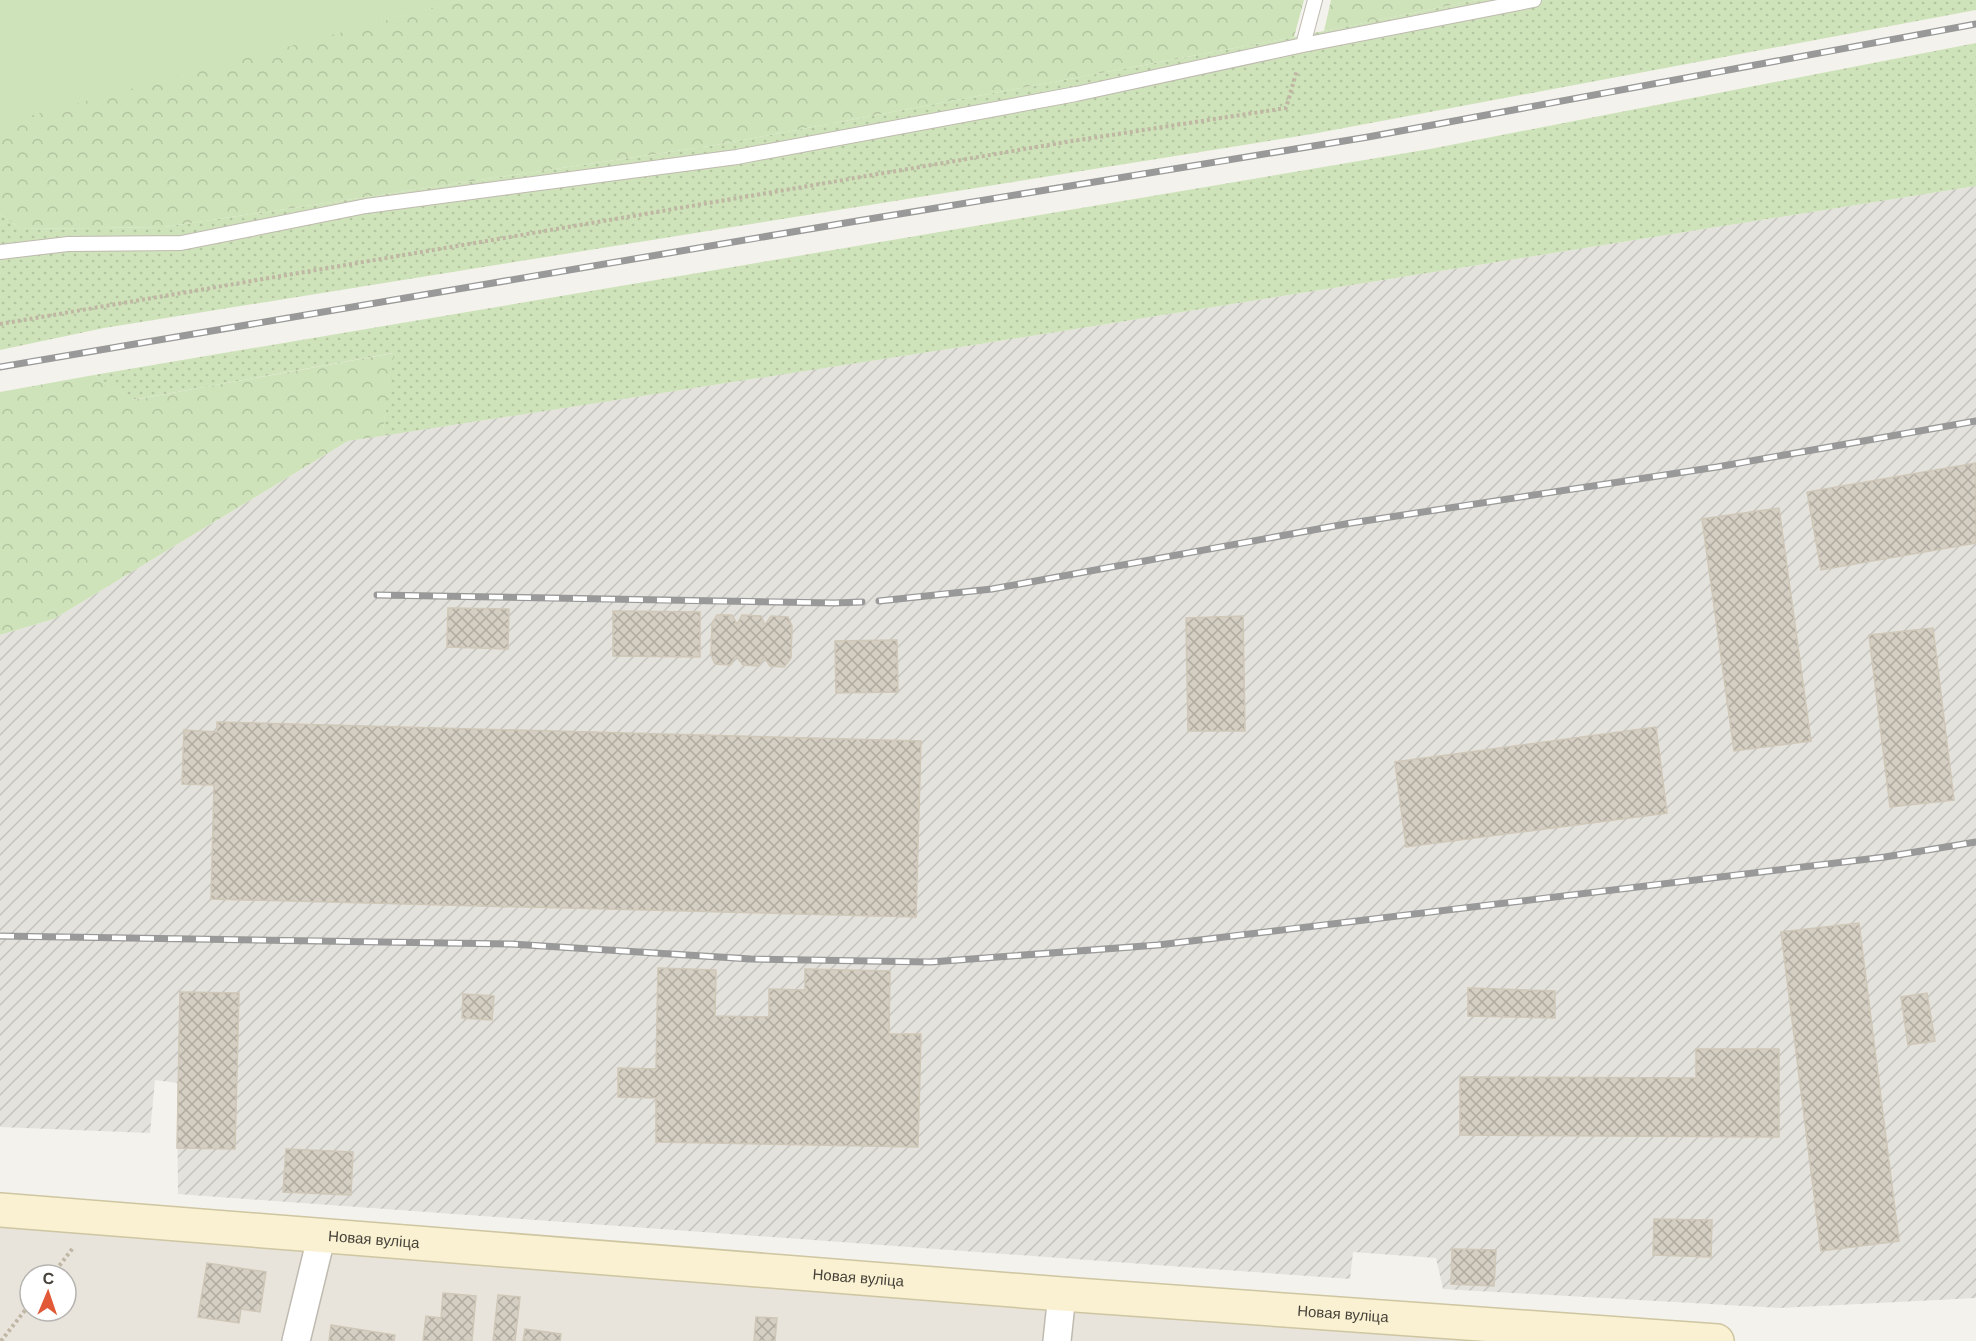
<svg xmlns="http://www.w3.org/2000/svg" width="1976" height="1341" viewBox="0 0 1976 1341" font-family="Arial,sans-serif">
  <defs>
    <pattern id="industrial-furrows" width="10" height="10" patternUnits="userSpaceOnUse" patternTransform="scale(1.5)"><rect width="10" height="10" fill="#e4e2dd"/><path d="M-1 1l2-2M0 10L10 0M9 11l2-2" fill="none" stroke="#c5c3be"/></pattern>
    <pattern id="grass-dots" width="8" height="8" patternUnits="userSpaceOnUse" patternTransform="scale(1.5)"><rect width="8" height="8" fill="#cfe3ba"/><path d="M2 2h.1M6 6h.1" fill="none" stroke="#b3c4a1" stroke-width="1.8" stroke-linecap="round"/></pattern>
    <pattern id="forest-crowns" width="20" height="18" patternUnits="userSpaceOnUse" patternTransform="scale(1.5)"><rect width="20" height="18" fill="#cfe3ba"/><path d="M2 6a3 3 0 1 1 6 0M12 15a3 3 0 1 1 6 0" fill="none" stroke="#b3c4a1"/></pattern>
    <pattern id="building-cross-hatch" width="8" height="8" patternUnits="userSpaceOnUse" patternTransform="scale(1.5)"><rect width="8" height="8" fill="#d5cfc3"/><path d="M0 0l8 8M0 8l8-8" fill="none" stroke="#afaa9f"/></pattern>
  </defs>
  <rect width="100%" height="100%" fill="#f4f2ec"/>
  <path fill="#e8e4db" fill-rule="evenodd" d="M0,1226L1650,1341H0ZM30,1275H66V1311H30Z"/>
  <path fill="url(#industrial-furrows)" d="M1976,186V1298L1780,1308L1443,1289L1436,1258L1353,1252L1350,1279L178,1194L177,1083L155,1080L150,1133L0,1127V635L54,619L348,441L968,346Z"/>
  <path fill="url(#grass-dots)" d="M1477,0H1976V10L1312,134L104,328L0,350V214L21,229L164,227L716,145L1294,37Z
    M1976,43V186L968,346L382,436L393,353L132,400L94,375L1430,149Z"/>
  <path fill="url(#forest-crowns)" d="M461,0H1304L1294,37L716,145L164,227L21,229L0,214V123Z
    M1331,0H1477L1324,31Z
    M394,353L382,436L348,441L54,619L0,635V392L94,375L133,400Z"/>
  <path fill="#cfe3ba" d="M0,0H462L0,124Z"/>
  <path fill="url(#building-cross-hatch)" stroke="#cfc7b7" stroke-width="1.5" d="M1976,463V543L1821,570L1807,492Z
    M1779,508L1811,741L1734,751L1702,519Z
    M448,608L509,609L508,649L447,647Z
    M613,611L700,612V657L613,656Z
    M717,615H732L737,624L742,615L761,616L765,625L771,616L788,617L792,626L791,658L784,667L770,666L764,657L759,666L743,665L736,656L730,665L715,664L711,655L712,623Z
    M1243,616L1245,731H1188L1186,618Z
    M1933,628L1954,800L1890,807L1869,635Z
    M897,640L898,692L836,693L835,641Z
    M217,722L921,741L916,917L211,899L214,785L182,784L184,730L217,732Z
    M1656,727L1667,813L1406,847L1395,762Z
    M1859,923L1899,1241L1821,1251L1781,932Z
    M658,968L716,970L715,1016L769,1017V989L805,990V969L890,971L889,1034H921L918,1147L656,1142V1098L618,1097V1068L656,1069Z
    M1468,988L1555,991V1018L1468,1016Z
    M180,992L239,993L235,1149L177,1148Z
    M1927,993L1935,1041L1908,1045L1901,997Z
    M463,994L494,996L492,1020L462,1018Z
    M1696,1049H1779V1137L1460,1135V1077L1696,1078Z
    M286,1149L353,1152L351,1195L283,1192Z
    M1654,1219L1712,1220L1711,1257L1653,1255Z
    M1452,1249L1496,1250L1494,1286L1451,1284Z
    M207,1263L266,1272L260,1312L241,1309L239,1323L198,1317Z
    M443,1293L476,1296L472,1341H423L426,1316L441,1318Z
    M498,1295L520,1297L515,1341H493Z
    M756,1317L777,1318L775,1341H754Z
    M331,1325L395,1335L394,1341H329Z
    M525,1329L561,1334L560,1341H523Z"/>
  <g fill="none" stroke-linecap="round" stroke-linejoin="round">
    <g stroke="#bfbab0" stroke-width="16">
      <path id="lane" d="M1303,45L1315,0
        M0,252L68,244L181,243L366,206L737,157L1076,94L1303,45L1534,0"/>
    </g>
    <g stroke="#bfbab0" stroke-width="30">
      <path id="street" d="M296,1341L322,1234
        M1057,1341L1062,1294"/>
    </g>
    <g stroke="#cec5a1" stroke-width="36">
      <g id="secondary">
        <path id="s1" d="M0,1210L1062,1294L1717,1341"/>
      </g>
    </g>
    <path stroke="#bfb6a3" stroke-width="4" stroke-dasharray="3 3" stroke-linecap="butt" d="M0,324L1066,142L1286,108L1297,70
      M52,1275L73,1248
      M1,1341L30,1304"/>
    <use href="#lane" stroke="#fff" stroke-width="14"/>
    <use href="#street" stroke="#fff" stroke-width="27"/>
    <use href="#secondary" stroke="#f9f1d2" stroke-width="33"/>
    <g stroke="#999" stroke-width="7">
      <path id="rail" d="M0,367L851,222L1368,137L1976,24
        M377,595L834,603L862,602
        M879,601L992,589L1351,523L1717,467L1976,421
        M0,936L511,944L751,959L931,962L1158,945L1885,857L1976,842"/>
    </g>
    <use href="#rail" stroke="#fff" stroke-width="4.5" stroke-dasharray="14" stroke-linecap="butt"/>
  </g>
  <g text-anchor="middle" stroke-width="5" stroke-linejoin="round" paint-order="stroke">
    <g font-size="15" fill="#48433a" stroke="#fff">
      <text dy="5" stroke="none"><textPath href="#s1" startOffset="375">Новая вуліца</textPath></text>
      <text dy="5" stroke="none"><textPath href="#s1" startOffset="861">Новая вуліца</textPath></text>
      <text dy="5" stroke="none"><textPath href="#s1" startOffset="1347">Новая вуліца</textPath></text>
    </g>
  </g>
  <g transform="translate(48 1293) rotate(2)"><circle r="28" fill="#ffffff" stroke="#b6b4b0" stroke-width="1.5"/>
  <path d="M0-4.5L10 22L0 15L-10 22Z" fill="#e15936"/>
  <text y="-9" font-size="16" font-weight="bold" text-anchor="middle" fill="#48433a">С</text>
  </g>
</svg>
